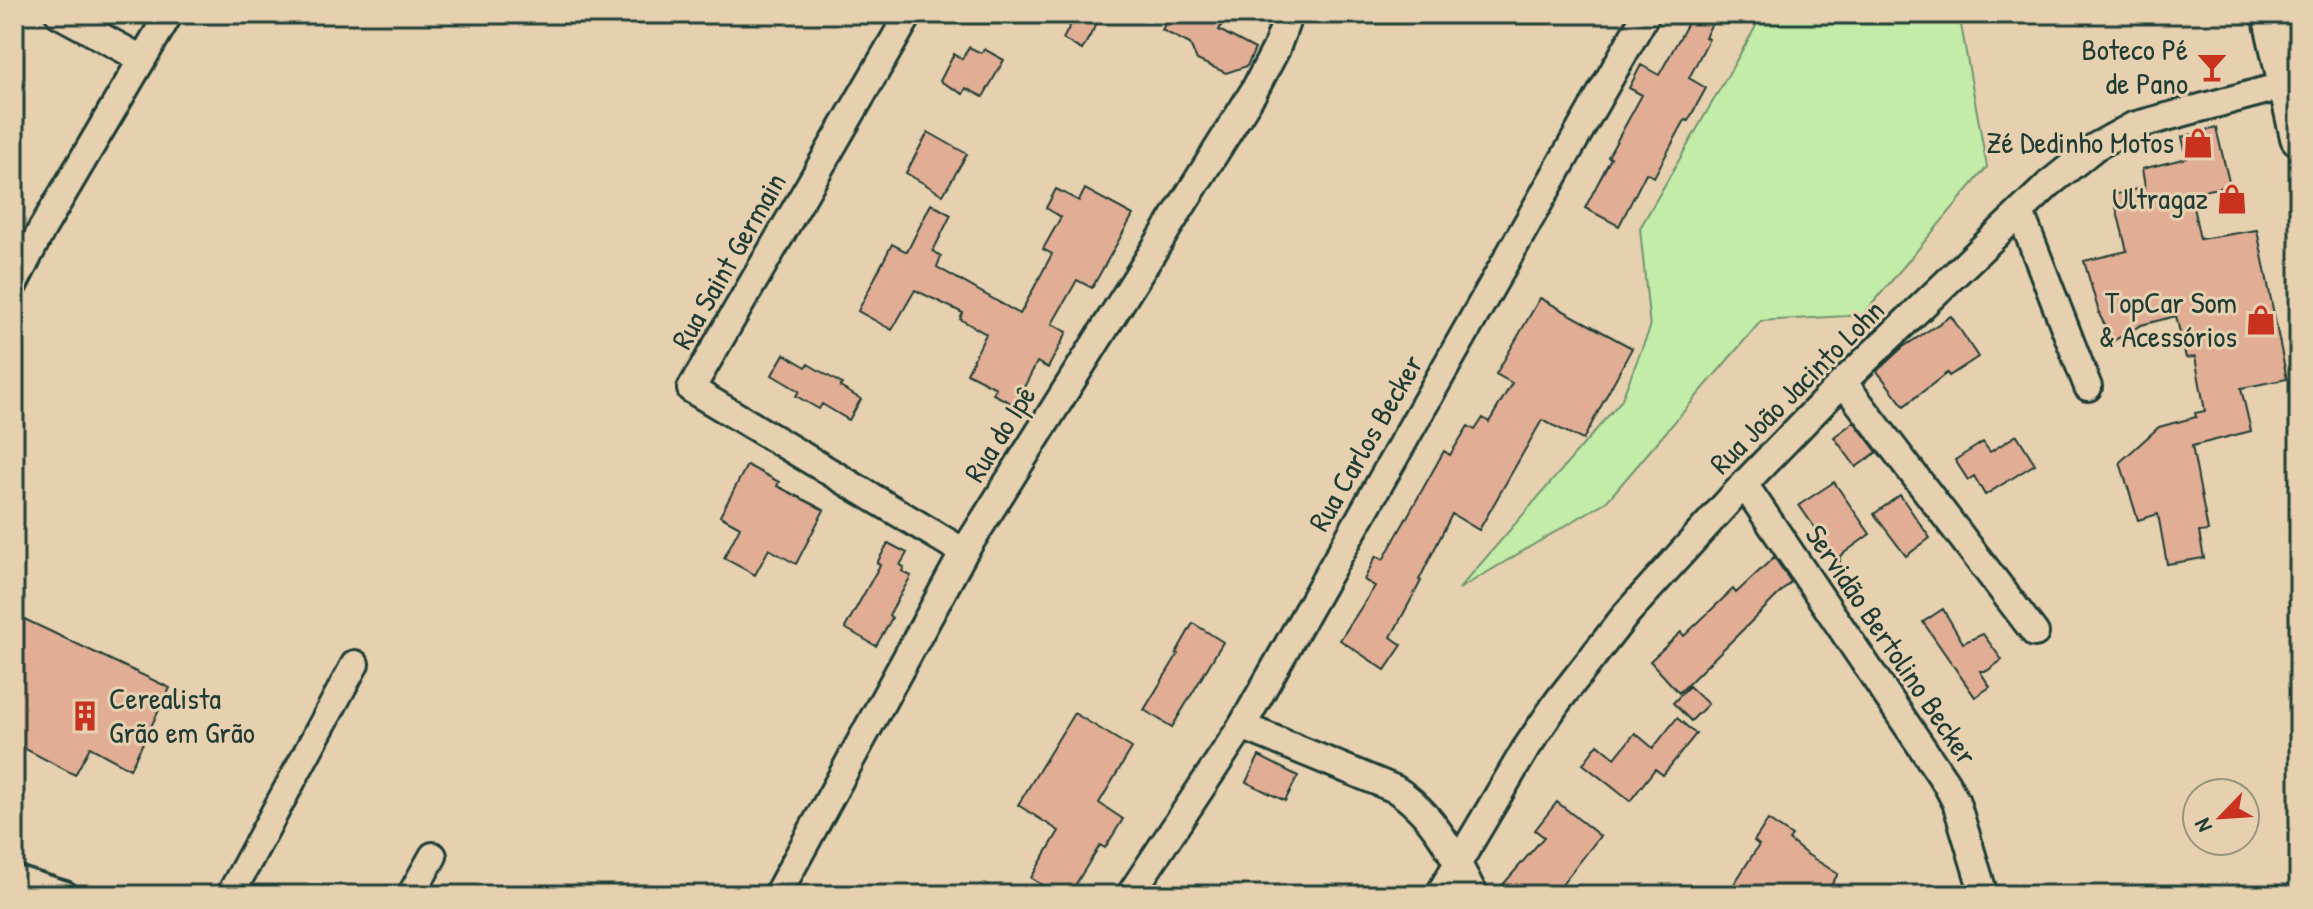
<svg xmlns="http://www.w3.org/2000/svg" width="2313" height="909" viewBox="0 0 2313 909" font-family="'Patrick Hand',sans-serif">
  <rect width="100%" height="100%" fill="#e7d0b0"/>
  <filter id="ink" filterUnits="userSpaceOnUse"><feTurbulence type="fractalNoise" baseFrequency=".0125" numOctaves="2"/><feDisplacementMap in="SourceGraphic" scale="16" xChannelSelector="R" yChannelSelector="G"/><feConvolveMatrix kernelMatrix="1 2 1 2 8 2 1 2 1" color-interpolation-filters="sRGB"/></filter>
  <g filter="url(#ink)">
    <path fill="#c2eca8" stroke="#70946e" stroke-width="2" d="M1758,14H1959L1987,167L1863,315L1761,321L1607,501L1459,589L1621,401L1650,328L1640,228L1755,28Z"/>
    <path fill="#e1ad95" stroke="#1f3d34" stroke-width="2" d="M1076,14H1102L1082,50L1063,39Z
      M1170,14H1227L1219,30L1255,49L1247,66L1226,73L1197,60L1190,44L1162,30Z
      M1693,14H1717L1705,37L1709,39L1689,78L1706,88L1688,121L1685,120L1654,177L1646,173L1619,226L1585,208L1611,158L1608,157L1642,95L1629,88L1641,65L1659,75Z
      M969,47L981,53L984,49L1004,60L983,97L966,88L963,94L940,81L954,54L962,59Z
      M2216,128L2230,186L2190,193L2200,239L2257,230L2287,379L2241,388L2251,431L2192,446L2208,531L2199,532L2204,558L2167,564L2158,514L2138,520L2120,462L2159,427L2196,417L2195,413L2205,411L2195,357L2186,358L2176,316L2141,325L2113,341L2100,316L2084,261L2127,251L2113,195L2145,187L2142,169L2187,158L2182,137Z
      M928,132L967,154L943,195L906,173Z
      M1056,189L1079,201L1085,189L1133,215L1092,288L1077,280L1052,324L1067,332L1048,368L1037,362L1015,405L993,394L996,388L967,373L986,334L960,319L963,313L915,290L892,330L858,311L892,244L907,252L931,204L951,215L933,251L941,256L937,267L1020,314L1052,254L1043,249L1061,217L1046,208Z
      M1540,298L1632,348L1583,440L1542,420L1479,530L1452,514L1419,580L1421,581L1391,637L1402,645L1385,670L1340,640L1375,586L1364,580L1376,556L1383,560L1444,451L1450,455L1468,426L1475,430L1483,418L1489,422L1512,383L1496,374Z
      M1951,316L1978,357L1949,376L1947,373L1904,406L1877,371L1903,347Z
      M784,354L806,367L808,364L842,384L840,387L861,399L849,420L822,404L819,409L796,396L799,391L772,375Z
      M1854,422L1877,452L1856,467L1834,437Z
      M2017,435L2035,464L1985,495L1974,476L1968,480L1955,460L1983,442L1990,452Z
      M747,465L779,482L777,486L824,510L796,564L769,549L755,575L724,558L740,527L720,516Z
      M1834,482L1870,534L1840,556V564L1799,505Z
      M1900,495L1930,538L1906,556L1874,514Z
      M888,543L907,553L900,565L904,567L902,571L911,576L889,615L892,618L876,646L845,628L880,565L877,563Z
      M1774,557L1791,582L1679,693L1650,661L1681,632L1684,636L1733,589L1736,593Z
      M1943,609L1963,643L1983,634L2002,660L1987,671H1980L1990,687L1975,697L1923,622Z
      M20,617L170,688L130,769L90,747L75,775L14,743V630Z
      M1193,623L1223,642L1172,727L1144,710L1178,654L1176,653Z
      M1689,686L1708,704L1691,721L1673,703Z
      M1074,713L1132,748L1099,803L1123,819L1105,848L1100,845L1069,895H1058L1031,878L1059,831L1018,805Z
      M1677,718L1696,734L1663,775L1655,769L1630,801L1583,764L1598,744L1615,758L1635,733L1653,748Z
      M1259,756L1298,776L1285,801L1246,782Z
      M1557,802L1600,836L1554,895H1494L1544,837L1535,830Z
      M1768,820L1792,836L1789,840L1805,853L1838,874L1825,895H1727L1759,845L1754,841Z"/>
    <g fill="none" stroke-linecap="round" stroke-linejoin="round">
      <g stroke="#1f3d34" stroke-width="32">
        <path id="street" d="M59,14L142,59
          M909,14L691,389L964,552
          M2020,212L2088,387
          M14,284L42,229L169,14
          M1843,382L2035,633
          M1744,484L1946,783L1956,802L1984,895
          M1242,726L1395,789C1433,813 1454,855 1474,895
          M14,879L65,895
          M230,895L355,664
          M411,895L433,856
          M777,895L964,552L1254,91L1276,49L1289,14
          M1130,895L1242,726L1646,14
          M1439,895L1525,750L1558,701L1628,612L1744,484L1843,382L2049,184L2095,147L2133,126L2286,85"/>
      </g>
      <g stroke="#1f3d34" stroke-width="42">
        <path id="secondary" d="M2271,14L2299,137"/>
      </g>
      <use href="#street" stroke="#e7d0b0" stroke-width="26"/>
      <use href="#secondary" stroke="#e7d0b0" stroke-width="36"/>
    </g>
  </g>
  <defs>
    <g id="bar-bare" transform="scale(2.4)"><path d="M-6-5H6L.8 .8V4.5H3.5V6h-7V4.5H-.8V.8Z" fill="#c8321e" stroke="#e7d0b0" stroke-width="2.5" paint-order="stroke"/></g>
    <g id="shop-bare" transform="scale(2.4)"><path d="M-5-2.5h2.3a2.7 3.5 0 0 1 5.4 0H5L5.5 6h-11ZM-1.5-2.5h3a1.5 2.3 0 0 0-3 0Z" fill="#c8321e" stroke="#e7d0b0" stroke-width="2.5" paint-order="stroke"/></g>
    <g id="building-bare" transform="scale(2.4)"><path d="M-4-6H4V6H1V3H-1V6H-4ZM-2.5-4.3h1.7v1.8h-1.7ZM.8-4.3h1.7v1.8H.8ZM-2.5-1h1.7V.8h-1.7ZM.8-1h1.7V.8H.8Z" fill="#c8321e" stroke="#e7d0b0" stroke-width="2.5" paint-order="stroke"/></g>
  </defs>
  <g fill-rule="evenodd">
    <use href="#bar-bare" x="2212" y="67"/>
    <use href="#shop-bare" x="2198" y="143"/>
    <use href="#shop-bare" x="2232" y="199"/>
    <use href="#shop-bare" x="2261" y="320"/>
    <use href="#building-bare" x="85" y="716"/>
  </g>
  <g text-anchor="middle" stroke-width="6" stroke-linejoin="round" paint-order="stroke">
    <g font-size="30" fill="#1f3d34" stroke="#e7d0b0" text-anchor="end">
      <text x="2188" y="60">Boteco Pé<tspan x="2188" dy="34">de Pano</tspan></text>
      <text x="2174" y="153">Zé Dedinho Motos</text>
      <text x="2208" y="209">Ultragaz</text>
      <text x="2237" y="313">TopCar Som<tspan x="2237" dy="34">&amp; Acessórios</tspan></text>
      <text x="109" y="709" text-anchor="start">Cerealista<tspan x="109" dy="34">Grão em Grão</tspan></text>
    </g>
    <g font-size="30" fill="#1f3d34" stroke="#e7d0b0">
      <text transform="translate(729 261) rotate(-60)" y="10">Rua Saint Germain</text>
      <text transform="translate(1797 387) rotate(-45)" y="10">Rua João Jacinto Lohn</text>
      <text transform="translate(1000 434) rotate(-58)" y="10">Rua do Ipê</text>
      <text transform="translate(1366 443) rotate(-60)" y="10">Rua Carlos Becker</text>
      <text transform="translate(1891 645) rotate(56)" y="10">Servidão Bertolino Becker</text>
    </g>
  </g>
  <rect width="2313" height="909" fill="none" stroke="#e7d0b0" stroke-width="48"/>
  <rect x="24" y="24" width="2265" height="861" fill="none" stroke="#1f3d34" stroke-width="3" filter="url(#ink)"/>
  <g transform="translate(2221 817) rotate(245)"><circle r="38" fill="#e7d0b0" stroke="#97957e" stroke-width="2"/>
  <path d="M0-6L14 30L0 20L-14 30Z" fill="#c8321e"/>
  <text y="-12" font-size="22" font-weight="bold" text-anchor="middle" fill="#1f3d34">N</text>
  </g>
</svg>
